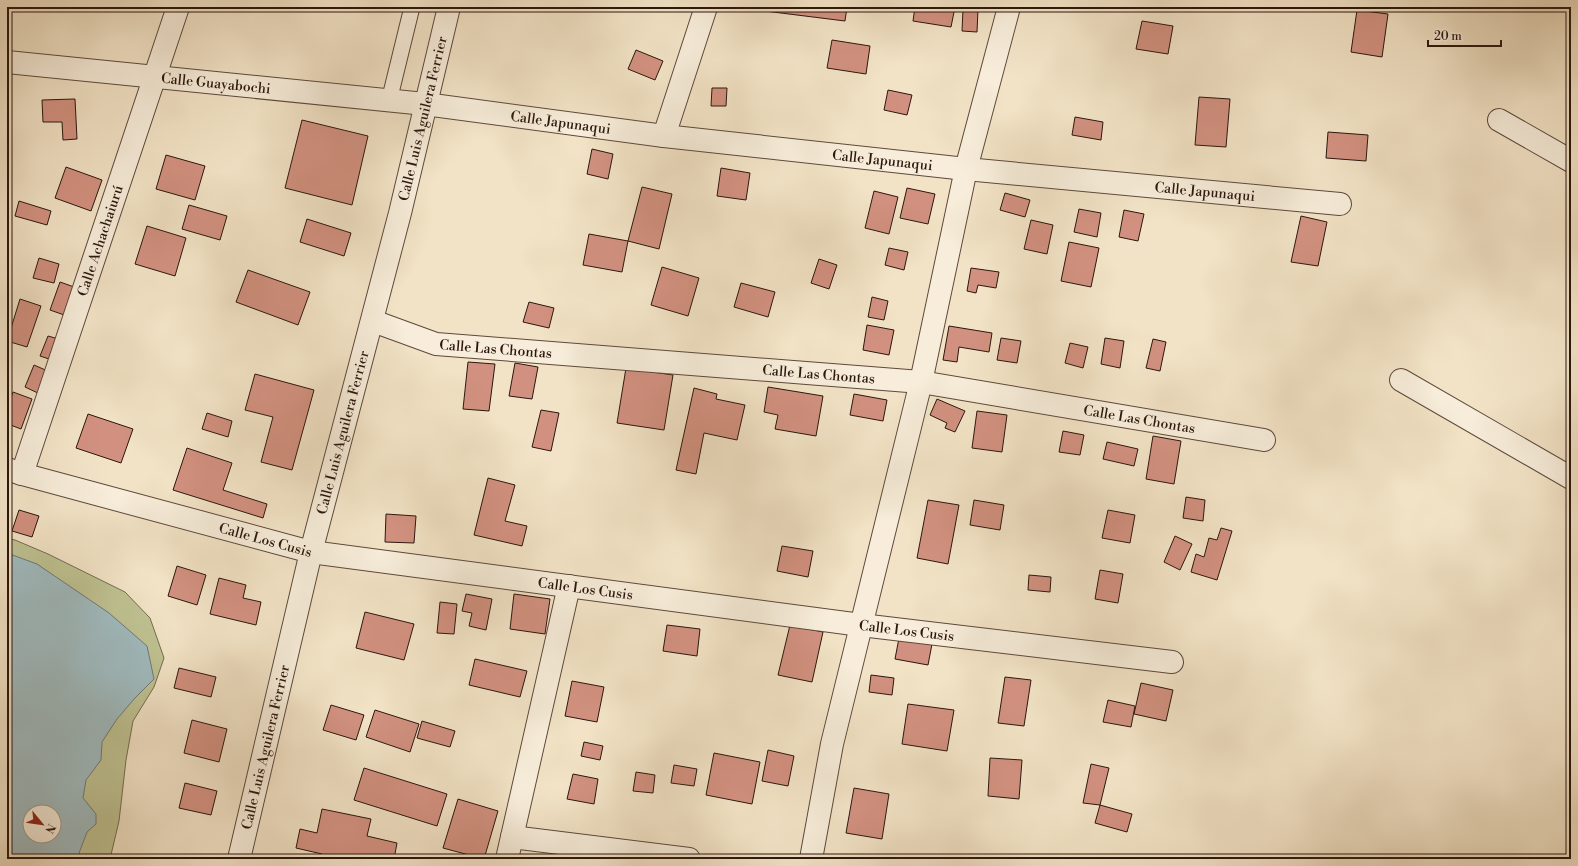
<svg xmlns="http://www.w3.org/2000/svg" width="1578" height="866" viewBox="0 0 1578 866" font-family="'Libre Bodoni',serif">
  <rect width="100%" height="100%" fill="#f2e3c6"/>
  <filter id="stains"><feTurbulence type="fractalNoise" baseFrequency=".005" numOctaves="4"/><feColorMatrix values="0 0 0 0 .2 0 0 0 0 .09 0 0 0 0 .02 0 0 0 .5 -.17"/></filter>
  <radialGradient id="worn" r=".72"><stop offset=".6" stop-color="#630" stop-opacity="0"/><stop offset="1" stop-color="#630" stop-opacity=".3"/></radialGradient>
  <path fill="#bfc292" stroke="#756c50" fill-rule="evenodd" d="M7,538L15,540L48,554L125,592L150,618L164,658L154,687L133,721L126,760L119,821L110,859H7ZM30,812H54V836H30Z"/>
  <path fill="#a0bbbf" stroke="#717978" fill-rule="evenodd" d="M7,553L37,564L109,613L147,646L154,679L135,698L117,719L102,742L101,760L86,780L83,798L96,814V824L87,832L79,853L83,859H7ZM30,812H54V836H30Z"/>
  <path fill="#d29180" stroke="#2b160e" d="M750,7H847L845,21L749,9Z
    M915,7H955L951,27L913,21Z
    M963,9H978L977,32L962,31Z
    M1357,10L1388,14L1382,57L1351,52Z
    M1142,21L1173,26L1168,54L1136,49Z
    M832,40L870,46L866,74L827,68Z
    M636,50L663,61L655,80L628,69Z
    M712,88H727L726,106H711Z
    M888,90L912,95L907,115L884,110Z
    M1199,97L1230,99L1226,147L1195,145Z
    M75,99L77,139L63,140L62,122H43L42,100Z
    M1075,117L1103,122L1101,140L1072,135Z
    M302,120L368,136L352,205L285,188Z
    M1328,132L1368,135L1366,161L1326,158Z
    M592,149L613,154L608,179L587,174Z
    M166,155L205,166L195,200L156,189Z
    M66,167L102,180L91,211L55,198Z
    M721,168L750,173L746,200L717,196Z
    M642,187L672,194L659,249L628,241Z
    M907,188L935,194L928,224L900,218Z
    M874,191L898,197L889,234L865,228Z
    M1005,193L1030,200L1025,217L1000,210Z
    M19,201L51,211L47,225L15,216Z
    M189,205L227,216L220,240L182,229Z
    M1079,209L1101,213L1097,237L1074,232Z
    M1124,210L1144,214L1138,241L1119,237Z
    M1301,216L1327,222L1318,266L1291,262Z
    M307,219L351,233L344,256L300,242Z
    M1031,220L1053,225L1047,254L1024,249Z
    M147,226L186,238L175,276L135,264Z
    M589,234L628,241L622,272L583,265Z
    M1069,242L1099,248L1091,287L1061,281Z
    M889,248L908,252L904,270L885,265Z
    M39,258L59,264L54,283L33,278Z
    M819,259L837,265L829,289L811,283Z
    M662,267L699,278L688,316L651,305Z
    M971,268L999,272L996,288L978,285L976,293L967,291Z
    M248,270L310,292L298,325L236,302Z
    M60,282L77,288L67,316L50,310Z
    M741,283L775,292L768,317L734,307Z
    M872,297L888,301L884,320L868,317Z
    M20,299L41,306L27,347L7,341Z
    M529,302L554,308L549,328L523,322Z
    M867,325L894,330L889,355L863,350Z
    M949,326L992,333L989,352L959,347L957,362L943,360Z
    M48,336L62,340L55,361L40,356Z
    M1001,338L1021,341L1017,363L997,360Z
    M1105,338L1124,341L1120,368L1101,364Z
    M1153,339L1166,342L1160,371L1146,368Z
    M1070,343L1088,347L1083,368L1065,363Z
    M468,362L495,364L489,411L463,409Z
    M515,363L538,367L532,399L509,396Z
    M34,365L50,372L40,394L25,387Z
    M626,368L673,375L664,430L617,423Z
    M255,374L314,390L292,470L261,462L273,417L245,410Z
    M768,387L823,396L816,436L775,429L778,415L764,412Z
    M694,388L717,394L716,399L745,405L737,440L704,433L696,474L676,470Z
    M13,392L32,399L21,429L8,424L7,427V408Z
    M854,394L887,400L883,421L850,415Z
    M937,399L965,411L955,432L945,428L947,423L930,415Z
    M541,410L559,413L551,451L532,447Z
    M977,411L1007,415L1002,452L972,448Z
    M207,413L232,421L228,437L202,429Z
    M88,414L133,429L121,463L76,448Z
    M1063,431L1084,435L1080,455L1059,452Z
    M1153,436L1181,441L1174,484L1146,479Z
    M1107,442L1138,449L1134,466L1103,459Z
    M187,448L232,463L223,490L267,504L263,518L173,490Z
    M488,478L515,485L505,521L527,526L522,546L474,535Z
    M1186,497L1205,500L1203,521L1183,518Z
    M928,500L959,505L948,564L917,558Z
    M974,500L1004,505L1000,530L970,525Z
    M19,510L39,516L32,537L12,531Z
    M1108,510L1135,515L1130,543L1102,538Z
    M386,514L416,516L414,543L385,542Z
    M1221,528L1232,531L1217,580L1191,572L1196,554L1204,557L1209,538L1217,540Z
    M1175,536L1192,544L1180,570L1164,562Z
    M782,546L813,551L808,577L777,571Z
    M177,566L206,575L197,605L168,596Z
    M1100,570L1123,574L1118,603L1095,599Z
    M1029,575L1051,577L1050,592L1028,590Z
    M219,578L246,585L243,598L261,602L256,625L210,614Z
    M466,594L492,599L486,630L469,626L472,613L462,611Z
    M514,594L550,599L545,634L510,629Z
    M440,602L457,604L454,634L437,633Z
    M365,612L414,624L404,660L356,648Z
    M667,625L700,629L697,656L663,651Z
    M790,625L823,632L812,682L778,675Z
    M899,638L932,644L928,665L895,659Z
    M475,659L527,671L520,697L469,685Z
    M179,668L216,677L211,697L174,688Z
    M871,675L894,678L892,695L869,692Z
    M1005,677L1031,680L1024,726L998,723Z
    M572,681L604,687L597,722L565,716Z
    M1141,683L1173,690L1166,721L1134,714Z
    M1108,700L1135,706L1131,727L1103,722Z
    M908,704L954,710L947,751L902,744Z
    M331,705L364,715L356,740L323,730Z
    M375,710L419,724L410,752L366,737Z
    M192,720L227,729L219,762L184,753Z
    M422,721L455,731L450,747L417,738Z
    M584,742L603,746L600,760L581,756Z
    M768,750L794,756L788,786L762,781Z
    M714,753L760,762L752,804L706,795Z
    M990,758L1022,760L1019,799L988,796Z
    M1091,764L1109,768L1100,805L1083,803Z
    M674,765L697,769L694,786L671,783Z
    M364,768L447,794L437,826L354,800Z
    M636,772L655,775L653,793L633,791Z
    M573,774L598,779L594,804L567,799Z
    M185,783L217,791L211,815L179,808Z
    M854,788L889,794L882,839L846,833Z
    M458,799L498,811L484,859L443,848Z
    M1100,805L1132,814L1127,832L1095,823Z
    M322,809L371,819L367,836L397,843L394,859H321L322,854L296,848L300,829L317,833Z"/>
  <g fill="none" stroke-linecap="round" stroke-linejoin="round">
    <g stroke="#5d493c" stroke-width="17">
      <path id="service" d="M389,101L412,7"/>
    </g>
    <g stroke="#5d493c" stroke-width="24">
      <g id="minor">
        <path id="s1" d="M7,62L425,104L664,136L966,169L1340,204"/>
        <path d="M1499,120L1571,161"/>
        <path d="M664,136L706,7"/>
        <path id="s2" d="M373,321L436,344L921,382L1264,440"/>
        <path d="M1401,380L1571,478"/>
        <path id="s3" d="M7,469L22,474L311,552L861,625L1172,662"/>
        <path id="s4" d="M22,474L178,7"/>
        <path d="M512,837L689,859"/>
        <path d="M507,859L569,586"/>
        <path d="M811,859L832,744L921,382L966,169L1009,7"/>
      </g>
    </g>
    <g stroke="#5d493c" stroke-width="24">
      <g id="tertiary">
        <path id="s5" d="M239,859L311,552L400,213L449,7"/>
      </g>
    </g>
    <use href="#service" stroke="#f7edda" stroke-width="15"/>
    <use href="#minor" stroke="#f7edda" stroke-width="22"/>
    <use href="#tertiary" stroke="#f7edda" stroke-width="22"/>
  </g>
  <g text-anchor="middle" stroke-width="3" stroke-linejoin="round" paint-order="stroke">
    <g font-size="14" fill="#2b160e" stroke="#f7edda">
      <text dy="5" stroke="none"><textPath href="#s1" startOffset="210">Calle Guayabochi</textPath></text>
      <text dy="5" stroke="none"><textPath href="#s5" startOffset="763">Calle Luis Aguilera Ferrier</textPath></text>
      <text dy="5" stroke="none"><textPath href="#s1" startOffset="557">Calle Japunaqui</textPath></text>
      <text dy="5" stroke="none"><textPath href="#s1" startOffset="881">Calle Japunaqui</textPath></text>
      <text dy="5" stroke="none"><textPath href="#s1" startOffset="1205">Calle Japunaqui</textPath></text>
      <text dy="5" stroke="none"><textPath href="#s4" startOffset="246">Calle Achachaiurú</textPath></text>
      <text dy="5" stroke="none"><textPath href="#s2" startOffset="127">Calle Las Chontas</textPath></text>
      <text dy="5" stroke="none"><textPath href="#s2" startOffset="451">Calle Las Chontas</textPath></text>
      <text dy="5" stroke="none"><textPath href="#s2" startOffset="775">Calle Las Chontas</textPath></text>
      <text dy="5" stroke="none"><textPath href="#s5" startOffset="439">Calle Luis Aguilera Ferrier</textPath></text>
      <text dy="5" stroke="none"><textPath href="#s3" startOffset="268">Calle Los Cusis</textPath></text>
      <text dy="5" stroke="none"><textPath href="#s3" startOffset="592">Calle Los Cusis</textPath></text>
      <text dy="5" stroke="none"><textPath href="#s3" startOffset="916">Calle Los Cusis</textPath></text>
      <text dy="5" stroke="none"><textPath href="#s5" startOffset="115">Calle Luis Aguilera Ferrier</textPath></text>
    </g>
  </g>
  <rect width="1578" height="866" fill="none" stroke="#f2e3c6" stroke-width="24"/>
  <rect x="8" y="8" width="1562" height="850" fill="none" stroke="#2b160e" stroke-width="2"/>
  <rect x="12" y="12" width="1554" height="842" fill="none" stroke="#2b160e"/>
  <g transform="translate(42 824) rotate(119)"><circle r="19" fill="#f7edda" stroke="#a59788"/>
  <path d="M0-3L7 15L0 10L-7 15Z" fill="#8f2418"/>
  <text y="-6" font-size="11" font-weight="bold" text-anchor="middle" fill="#2b160e">N</text>
  </g>
  <path d="M1428 40v6h73v-6" fill="none" stroke="#2b160e" stroke-width="2"/>
  <text x="1434" y="40" font-size="12" fill="#2b160e" stroke="#f7edda" stroke-width="3" paint-order="stroke">20 m</text>
  <rect width="100%" height="100%" filter="url(#stains)"/>
  <rect width="100%" height="100%" fill="url(#worn)"/>
</svg>
